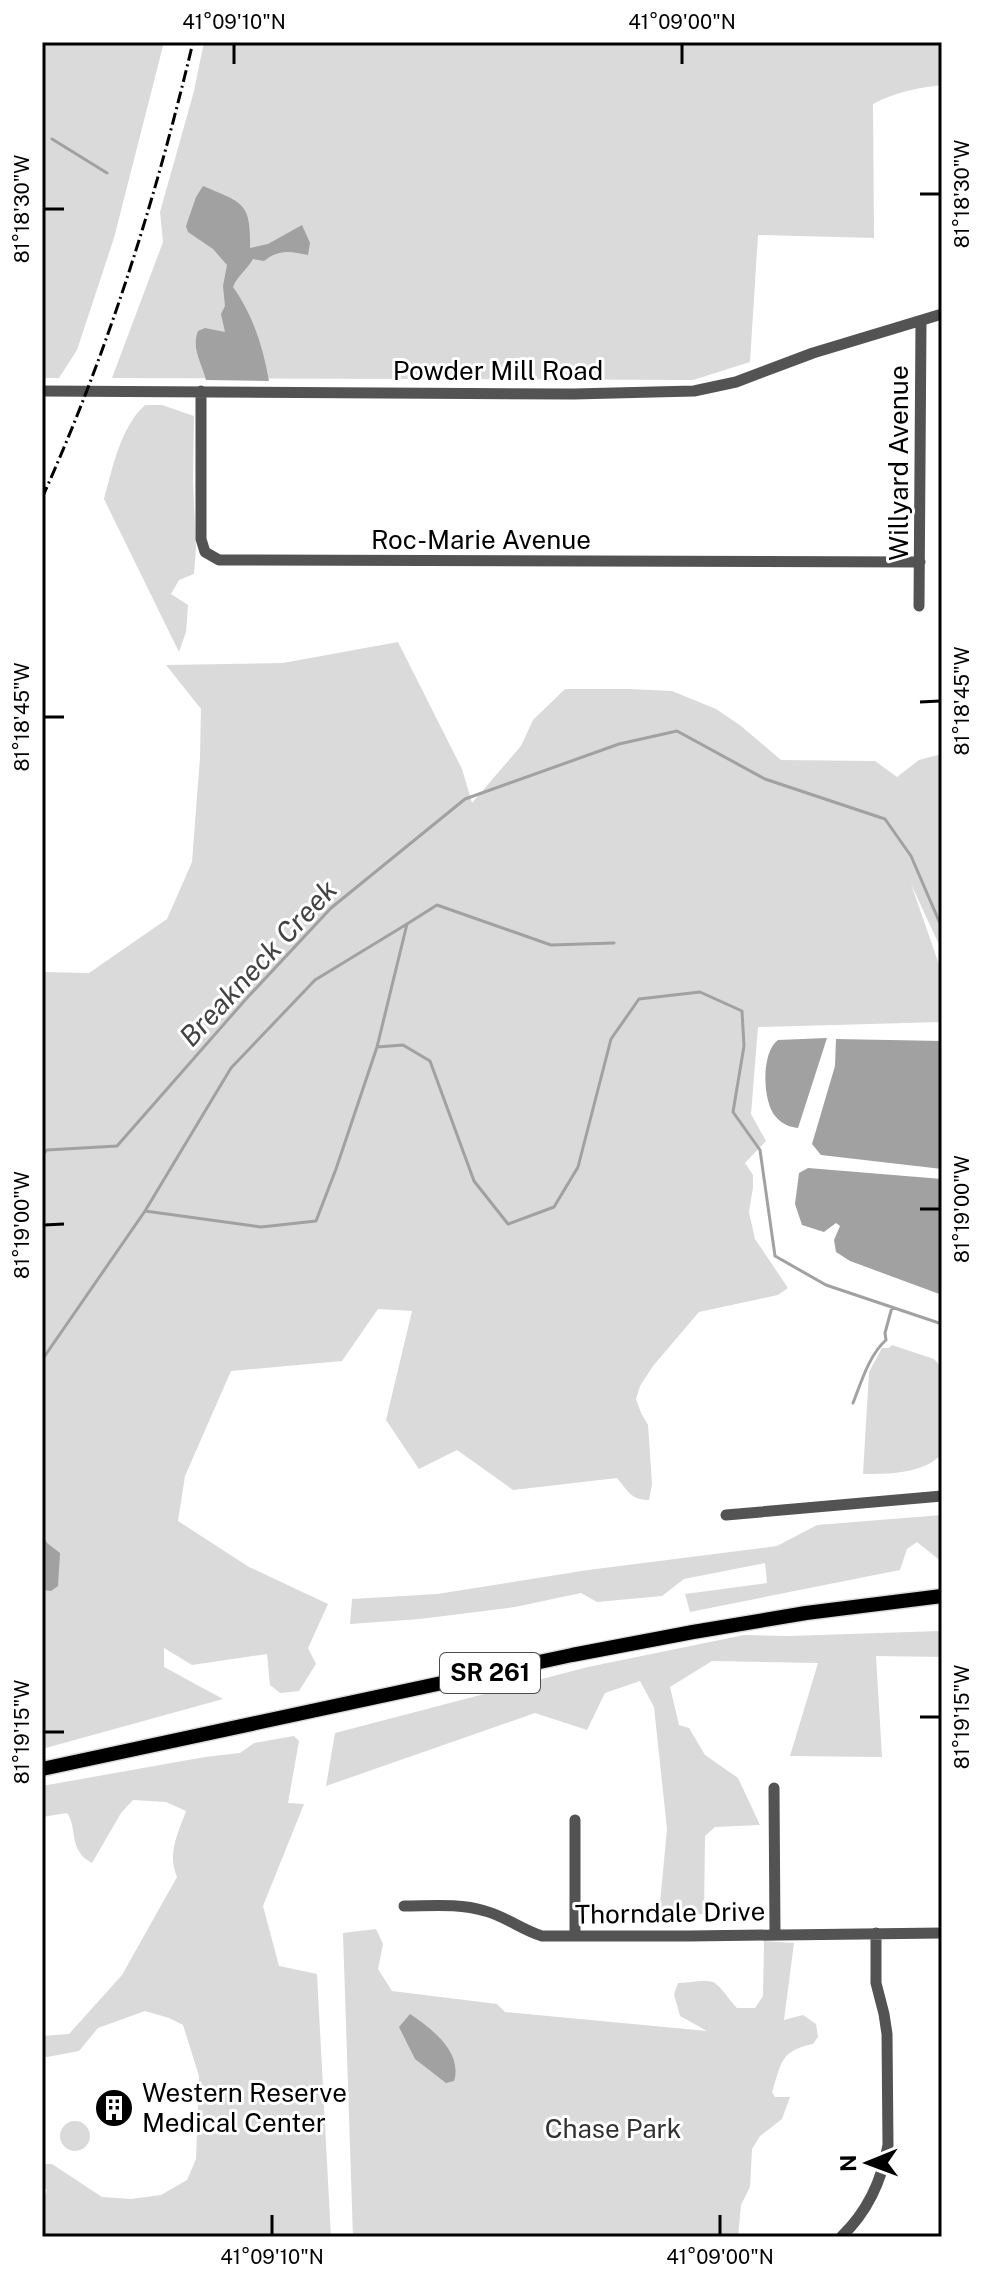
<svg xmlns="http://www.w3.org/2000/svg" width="984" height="2279" viewBox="0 0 984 2279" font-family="'Public Sans',sans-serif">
  <rect width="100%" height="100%" fill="#fff"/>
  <path fill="#dadada" d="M42,42H164L114,238L77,350L59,378H42Z
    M204,42H942V85C916,88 896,92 873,104L874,238L758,235L750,362L693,380L112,378L163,242L160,212L194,91Z
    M145,405H162L194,416L193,480L196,548L194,574L179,580L171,594L188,605L186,632L179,652L104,499C113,467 120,428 145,405Z
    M398,642L462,769L472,803L521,746L533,720L565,689H629L672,691L716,709L741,726L781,760L875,761L897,777L919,760L942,754V951L911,884L942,973V1022L758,1027L751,1114L766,1141L745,1163L753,1175V1187L749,1212L755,1239L788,1288L778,1295L699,1312L653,1366L640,1386L636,1399L641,1413L648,1425L652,1484L649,1500C631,1500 628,1491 617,1478L513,1490L457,1450L419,1469L386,1420L412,1311L378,1309L342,1361L231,1371L185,1476L178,1521L249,1567L328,1604L308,1648L316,1664L299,1691L280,1693L270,1685L267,1654L192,1665L164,1648V1667L223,1699L42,1749V972L89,973L167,919L192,862L200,758L201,709L166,665L283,663Z
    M892,1345L934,1359L942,1368V1454C923,1474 889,1474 863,1474L869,1372L882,1348H889Z
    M942,1515V1562L917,1542L907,1549L900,1570L690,1612L685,1594L767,1583L765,1563L684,1579L662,1596L597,1602L581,1593L515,1607L420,1619L350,1624L352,1599L437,1594L588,1570L777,1546L817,1525Z
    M940,1631L942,1634V1657L876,1656L882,1757L790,1756L818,1663L712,1661L670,1687L679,1725L689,1728L705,1755L738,1778L760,1825L715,1827L705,1836L704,1914H659L667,1829L654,1707L640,1681L605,1693L587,1730L535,1713L326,1786L335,1733L588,1667L744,1635L789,1636Z
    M294,1736L299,1741L288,1803L304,1804L263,1906L279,1966L317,1974L331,2237H42V2203L47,2190L42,2185V2164H52L102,2197L131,2199L161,2195L187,2180L196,2159L199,2076L183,2025L169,2018L145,2011L98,2028L79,2051L42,2058V2036L69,2034L122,1975L177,1877C167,1854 178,1833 186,1811L166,1802L133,1800L121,1813L92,1863C88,1860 83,1858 81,1854C71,1842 76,1825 67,1813L42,1817V1786L205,1757L240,1753L254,1743Z
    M376,1929L383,1944L378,1969L392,1991L497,2004L505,2012L707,2031L680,2016L674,1994L678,1983C688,1983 704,1979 713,1982C719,1984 731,2002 737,2008H755L763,1996L764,1941L794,1943L784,2020L803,2015L816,2024L818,2037L813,2044C780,2051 782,2062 772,2092L775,2097H790L782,2119L760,2136L752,2149L750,2187L741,2205L738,2237H353L343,1933Z
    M60 2136a15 15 0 1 1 30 0a15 15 0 1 1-30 0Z"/>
  <path fill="#a1a1a1" d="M203,186C243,203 251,202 250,248L268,244L302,225L310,243L308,255C290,251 279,249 264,261L253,259C246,271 238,275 233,287C253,315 263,347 269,381L206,380C202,363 191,349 198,331L205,328L225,332L221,314L225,306L223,286L227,265L213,249L188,232L186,226L196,197Z
    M827,1038L798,1128C789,1127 782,1124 776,1117C762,1102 761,1052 778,1040Z
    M836,1039L942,1041V1169L821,1155L812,1144L835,1066Z
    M808,1168L942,1179V1295L850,1261L836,1252L834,1240L840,1226L836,1223L824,1232L802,1225L795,1204L799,1173Z
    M42,1533L47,1543L60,1553L58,1586L51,1591L42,1590Z
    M410,2014C431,2028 463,2052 454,2081L446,2083L415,2059L399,2027Z"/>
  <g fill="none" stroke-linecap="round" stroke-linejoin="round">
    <path stroke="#a1a1a1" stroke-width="3" d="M52,139L107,173
      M377,1047L407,924L437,905L551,945L614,943
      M42,1155L47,1150L117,1146L246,999L331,908L465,799L619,744L677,731L765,779L885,819L911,856L942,928
      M145,1211L231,1068L315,980L407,924
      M42,1360L145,1211L261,1227L316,1221L336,1169L377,1047L403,1045L430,1061L474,1181L508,1224L554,1207L578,1167L611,1039L639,999L700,992L742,1011L744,1046L733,1112L760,1150L775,1256L826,1285L942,1324
      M853,1403C861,1383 869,1355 886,1340L885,1333L892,1307"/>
    <g stroke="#dbdbdb" stroke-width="17">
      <path id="major" d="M42,1769L572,1655L693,1632L806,1613L942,1596"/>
    </g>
    <path stroke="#535353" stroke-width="11" d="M42,391L574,394L694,391L736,382L813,353L942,314
      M201,391V539L205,552L219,560L920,562
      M919,606L921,321
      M726,1515L942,1496
      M774,1788L775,1934
      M575,1820V1936
      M404,1906C430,1906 459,1903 485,1911C505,1916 522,1930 542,1936H689L942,1933
      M842,2236C868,2211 882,2180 888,2145L887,2034L884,2014L876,1983V1933"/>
    <use href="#major" stroke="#000" stroke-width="14"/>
    <path stroke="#000" stroke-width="3" stroke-dasharray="12 4 2 4" stroke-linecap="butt" d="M42,498C108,352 156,198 193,42"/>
  </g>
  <path fill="none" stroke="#000" stroke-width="3" d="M234,44V64M682,44V64M920,194H940M44,209H64M920,702L940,701M44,717H64M920,1209H940M44,1225L64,1224M920,1717H940M44,1732H64M272,2215V2235M720,2215V2235"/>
  <defs>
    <g id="building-disc" transform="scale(2)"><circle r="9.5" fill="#000" stroke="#fff"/><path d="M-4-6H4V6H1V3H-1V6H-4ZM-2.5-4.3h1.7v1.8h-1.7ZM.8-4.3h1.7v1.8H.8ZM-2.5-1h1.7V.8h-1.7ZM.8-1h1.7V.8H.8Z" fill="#fff"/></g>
  </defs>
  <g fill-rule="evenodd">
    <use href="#building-disc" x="114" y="2108"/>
  </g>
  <g text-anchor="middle" stroke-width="6" stroke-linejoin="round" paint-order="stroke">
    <rect fill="#fff" stroke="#4c4c4c" stroke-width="2" x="440" y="1653" width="100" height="40" rx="6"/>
    <g font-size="24" font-weight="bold" fill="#000">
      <text x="490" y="1681">SR 261</text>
    </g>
    <g font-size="26" fill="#000" stroke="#fff">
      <text x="498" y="380">Powder Mill Road</text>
      <text transform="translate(899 463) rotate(-90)" y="9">Willyard Avenue</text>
      <text x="481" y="549">Roc-Marie Avenue</text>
      <text transform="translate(670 1913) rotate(-1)" y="9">Thorndale Drive</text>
    </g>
    <g font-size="26" fill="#000" stroke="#fff" text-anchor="start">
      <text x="142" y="2102">Western Reserve<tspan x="142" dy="30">Medical Center</tspan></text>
    </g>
    <g font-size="26" fill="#313131" stroke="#fff">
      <text x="613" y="2138">Chase Park</text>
    </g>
    <g font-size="28" font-style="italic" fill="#424242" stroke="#fff">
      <text transform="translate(258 963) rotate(-47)" y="10">Breakneck Creek</text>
    </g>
  </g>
  <rect width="984" height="2279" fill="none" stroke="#ffffff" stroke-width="88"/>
  <g transform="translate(868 2163) rotate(269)" stroke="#ffffff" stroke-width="6" paint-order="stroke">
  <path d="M0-6L14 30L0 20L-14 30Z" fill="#000000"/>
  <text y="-12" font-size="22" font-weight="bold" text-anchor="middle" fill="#000000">N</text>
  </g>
  <rect x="44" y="44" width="896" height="2191" fill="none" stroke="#000" stroke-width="3"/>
  <g font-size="20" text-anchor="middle" fill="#000">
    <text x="234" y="29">41°09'10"N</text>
    <text x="682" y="29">41°09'00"N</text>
    <text transform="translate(962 194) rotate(-90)" y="7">81°18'30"W</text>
    <text transform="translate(22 209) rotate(-90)" y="7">81°18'30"W</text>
    <text transform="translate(962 701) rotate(-90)" y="7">81°18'45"W</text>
    <text transform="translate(22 717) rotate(-90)" y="7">81°18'45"W</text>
    <text transform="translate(962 1209) rotate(-90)" y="7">81°19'00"W</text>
    <text transform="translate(22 1225) rotate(-90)" y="7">81°19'00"W</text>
    <text transform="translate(962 1717) rotate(-90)" y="7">81°19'15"W</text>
    <text transform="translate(22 1732) rotate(-90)" y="7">81°19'15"W</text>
    <text x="272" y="2264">41°09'10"N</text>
    <text x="720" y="2264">41°09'00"N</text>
  </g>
</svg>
